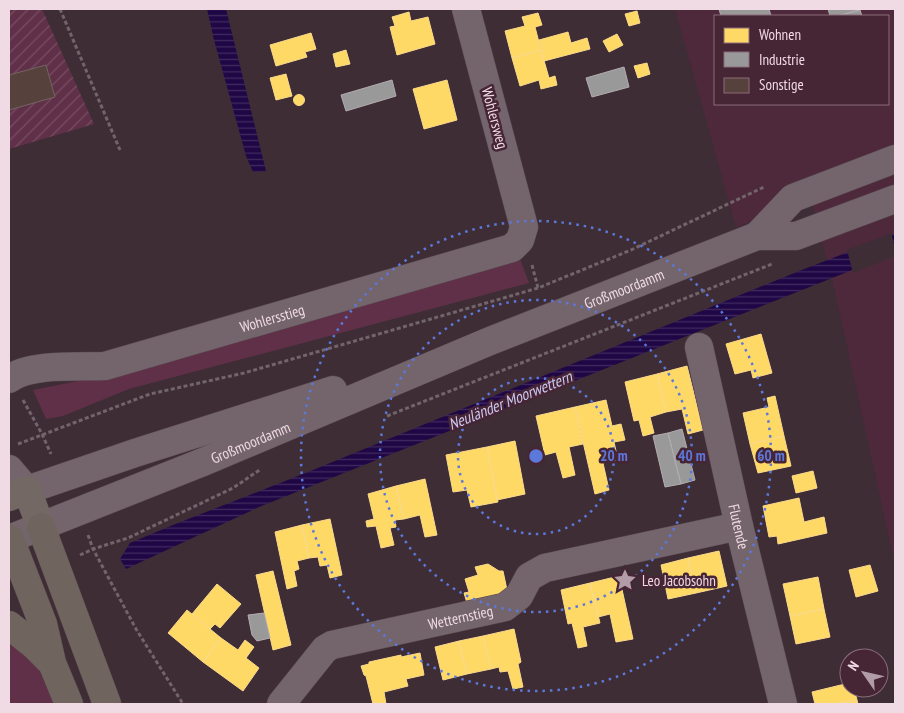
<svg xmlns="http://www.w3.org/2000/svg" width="904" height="713" viewBox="0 0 904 713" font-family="'PT Sans Narrow',sans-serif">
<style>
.built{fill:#4e293b;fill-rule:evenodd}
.grass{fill:#603048}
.garden{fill:url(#garden-furrows)}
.water{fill:url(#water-rules)}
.pier{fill:#3e2d35}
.homes{fill:#ffd966;stroke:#fad98c}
.industry{fill:#999;stroke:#b3acaf}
.building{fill:#57413c;stroke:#736464}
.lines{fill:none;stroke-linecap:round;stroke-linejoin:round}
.street-casing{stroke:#594950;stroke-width:29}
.secondary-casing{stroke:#594950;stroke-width:29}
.primary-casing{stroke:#594950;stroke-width:29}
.highway-casing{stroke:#594950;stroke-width:29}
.path{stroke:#72646b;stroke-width:3;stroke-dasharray:4 2.5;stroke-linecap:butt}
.street{stroke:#74656c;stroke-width:28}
.secondary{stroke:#74656c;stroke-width:28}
.primary{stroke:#746865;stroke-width:28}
.highway{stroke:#70655e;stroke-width:28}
.ring{fill:none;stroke:#5c78db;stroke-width:2.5;stroke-dasharray:2.5 5}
.labels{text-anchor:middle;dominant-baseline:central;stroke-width:5;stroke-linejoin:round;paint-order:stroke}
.street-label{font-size:15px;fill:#f0dae3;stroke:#462535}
.poi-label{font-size:15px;fill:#f0dae3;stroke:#462535;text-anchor:start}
.water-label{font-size:16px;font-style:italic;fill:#cbc7f0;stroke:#462535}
.centre{fill:#5c78db;stroke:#462535;stroke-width:2.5}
.ring-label{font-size:15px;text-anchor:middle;font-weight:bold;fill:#5c78db;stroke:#462535;stroke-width:5;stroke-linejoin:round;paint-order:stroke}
</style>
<defs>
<pattern id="garden-furrows" width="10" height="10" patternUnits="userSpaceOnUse" patternTransform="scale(1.25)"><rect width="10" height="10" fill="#603048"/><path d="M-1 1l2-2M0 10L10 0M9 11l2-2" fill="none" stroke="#774d62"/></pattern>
<pattern id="water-rules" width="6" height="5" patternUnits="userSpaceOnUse" patternTransform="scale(1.25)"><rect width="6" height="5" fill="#1f0745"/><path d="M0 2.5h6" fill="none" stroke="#402b60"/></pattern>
</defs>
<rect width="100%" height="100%" fill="#3e2d35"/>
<path class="built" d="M675 9H895V566L835 291 811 199 736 227ZM715 16H888V104H715Z"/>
<path class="grass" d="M520 259 529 283 129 389 63 416 46 419 33 390 93 378Z
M9 641 35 661 54 704H9Z"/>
<path class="garden" d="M9 9H42L94 124 9 149Z"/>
<path class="water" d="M207 9H226L266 171 253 172 246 156 214 40Z
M895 234V253L259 507 126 569 120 559 130 543 173 525 308 472 799 271Z"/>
<path class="pier" d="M891 233 895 248V256L853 273 847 250Z"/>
<path class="homes" d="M637 11 640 23 629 26 625 14Z
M409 12 411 21 428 17 435 44 397 55 390 27 395 26 392 17Z
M538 13 542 25 535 27 541 50 512 58 505 31 525 26 522 17Z
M568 32 571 43 587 38 590 49 544 61 539 40Z
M311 33 316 49 305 52 307 57 276 66 270 45Z
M617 34 623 45 609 52 603 41Z
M346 50 350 64 336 67 333 54Z
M541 50 549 78 555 76 557 85 541 89 539 80 520 86 512 58Z
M647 63 650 74 638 78 634 66Z
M286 74 292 96 276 100 270 78Z
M447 80 457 120 424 129 413 89Z
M293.5 100a5.5 5.5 0 1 1 11 0a5.5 5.5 0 1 1-11 0Z
M761 334 772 373 753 378 751 370 735 374 726 344Z
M687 366 703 430 688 434 682 409 666 412 657 374Z
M657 374 666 412 650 417 654 433 643 436 639 420 634 421 625 382Z
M775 396 784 436 750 444 743 413 769 407 767 398Z
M606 400 612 426 621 424 625 440 614 442 618 460 603 463 609 490 595 494 575 407Z
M575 407 583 444 569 447 575 475 563 478 556 452 545 455 536 416Z
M784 436 791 466 758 473 750 444Z
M515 441 525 494 497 500 487 447Z
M487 447 498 502 471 507 467 490 453 492 446 455Z
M813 471 817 488 796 493 792 476Z
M425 479 437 535 425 537 420 515 404 519 396 486Z
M396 486 404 519 395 520 396 527 390 528 394 545 381 548 376 526 367 527 366 521 374 519 368 494Z
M799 498 804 522 824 517 827 533 778 544 777 536 769 537 763 506Z
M330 519 342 575 330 578 327 565 320 566 318 557 309 558 302 525Z
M302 525 309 558 297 561 299 569 294 571 297 586 287 589 275 532Z
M719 551 727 586 696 593 688 558Z
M688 558 696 593 668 599 661 565Z
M488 564 499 571H503L507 590 502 599 467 603 464 593 469 592 465 579 478 575 475 567Z
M870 565 878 591 856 597 849 570Z
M273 571 291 645 273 650 256 575Z
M619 576 633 639 616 642 610 614 598 617 590 583Z
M818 577 824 609 790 616 783 584Z
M590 583 600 623 583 627 587 646 578 648 572 623 568 624 561 590Z
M217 584 241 604 220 628 215 624 210 629 192 614Z
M824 609 830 637 796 644 790 616Z
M187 610 221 638 203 662 168 633Z
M514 629 521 662 518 664 523 687 513 689 508 671 500 672 499 667 491 669 483 636Z
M483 636 491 669 467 674 459 641Z
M221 638 238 650 245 640 254 647 246 658 259 668 243 691 203 662Z
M459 641 467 674 443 680 435 647Z
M420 653 424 675 406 679 408 686 384 692 386 704H373L366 676 364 675 361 666 369 664V662L401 655V657Z
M849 683V688H854L857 700 836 704H815L812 692Z
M857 700 858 704H836Z"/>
<path class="industry" d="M719 9H769L771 16H721Z
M828 9H859L860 10 837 16H830Z
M860 10 862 16H837Z
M624 67 629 87 592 97 586 78Z
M392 80 396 96 346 111 341 95Z
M682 429 695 480 681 484 668 433Z
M668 433 681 484 665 487 653 436Z
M264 613 270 638 257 641 252 635 248 615Z"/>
<path class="building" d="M46 65 55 97 9 110V75Z"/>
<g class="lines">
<defs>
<g id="street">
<path id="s1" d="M699 347 739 526 783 704"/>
<path id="s2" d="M9 379C30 363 78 367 105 366L512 248 520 240 524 227 466 9"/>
<path d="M9 469 27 490"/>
<path id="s3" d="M281 704 325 649 332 645 505 607 519 596 529 577 545 568 739 526"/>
</g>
<g id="secondary">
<path d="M757 236 793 198 895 159"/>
<path d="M27 490 135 453 333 390"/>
<path id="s4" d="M9 539 203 462 490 341 757 236H796L895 199"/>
</g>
<path id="primary" d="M9 497 27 490 41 527"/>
<path id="highway" d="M41 527 107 704
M10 539 43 624 52 663 69 704
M9 625 35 646 52 663"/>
</defs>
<use href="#street" class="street-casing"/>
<use href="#secondary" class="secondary-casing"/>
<use href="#primary" class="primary-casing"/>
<use href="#highway" class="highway-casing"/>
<path class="path" d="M60 9 120 150
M532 265 538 288
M23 400 42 434 51 454
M387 416 772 264
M18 444 150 394 244 373 538 288 631 250 764 187
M88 535 93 549 136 629 183 704
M80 555 93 549 128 538 233 488 261 469"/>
<use href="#street" class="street"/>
<use href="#secondary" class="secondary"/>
<use href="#primary" class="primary"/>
<use href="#highway" class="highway"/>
</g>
<g class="ring">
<circle cx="536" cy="456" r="78"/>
<circle cx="536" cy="456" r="156"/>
<circle cx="536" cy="456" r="235"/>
</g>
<defs>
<symbol id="sight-bare" viewBox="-9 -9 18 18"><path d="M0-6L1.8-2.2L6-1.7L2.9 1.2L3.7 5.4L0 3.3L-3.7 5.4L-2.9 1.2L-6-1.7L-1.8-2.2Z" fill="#b29da6" stroke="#462535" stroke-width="2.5" paint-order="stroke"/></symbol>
</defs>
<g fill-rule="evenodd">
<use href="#sight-bare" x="609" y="564" width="32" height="32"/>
</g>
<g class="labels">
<g class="street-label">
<text transform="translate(495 118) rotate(75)">Wohlersweg</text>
<text stroke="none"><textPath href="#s4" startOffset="664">Großmoordamm</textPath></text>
<text stroke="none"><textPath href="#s2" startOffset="272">Wohlersstieg</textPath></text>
<text stroke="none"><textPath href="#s4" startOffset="260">Großmoordamm</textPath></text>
<text stroke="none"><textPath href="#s1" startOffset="184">Flutende</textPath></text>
<text stroke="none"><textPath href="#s3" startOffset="210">Wetternstieg</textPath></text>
</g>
<g class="poi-label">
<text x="642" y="580">Leo Jacobsohn</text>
</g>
<g class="water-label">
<text transform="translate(510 400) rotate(-22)">Neuländer Moorwettern</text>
</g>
</g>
<circle cx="536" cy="456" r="8" class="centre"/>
<g class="ring-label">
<text x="614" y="461">20 m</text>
<text x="692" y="461">40 m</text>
<text x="771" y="461">60 m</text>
</g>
<rect width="904" height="713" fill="none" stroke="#f0dae3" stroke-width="20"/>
<rect x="714" y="15" width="175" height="90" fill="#462535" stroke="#8a6d7b"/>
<rect x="724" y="28" width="25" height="15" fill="#ffd966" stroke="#8a6d7b"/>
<text x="759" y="40" font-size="15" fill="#f0dae3">Wohnen</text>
<rect x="724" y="52" width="25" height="15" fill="#999999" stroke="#8a6d7b"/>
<text x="759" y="65" font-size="15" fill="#f0dae3">Industrie</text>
<rect x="724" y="78" width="25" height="15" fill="#57413c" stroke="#8a6d7b"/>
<text x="759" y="90" font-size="15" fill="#f0dae3">Sonstige</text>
<g transform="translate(864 673) rotate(304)"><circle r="24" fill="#462535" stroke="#8a6d7b"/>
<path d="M0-4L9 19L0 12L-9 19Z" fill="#b29da6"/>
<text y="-8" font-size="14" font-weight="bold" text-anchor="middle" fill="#f0dae3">N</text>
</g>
</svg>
